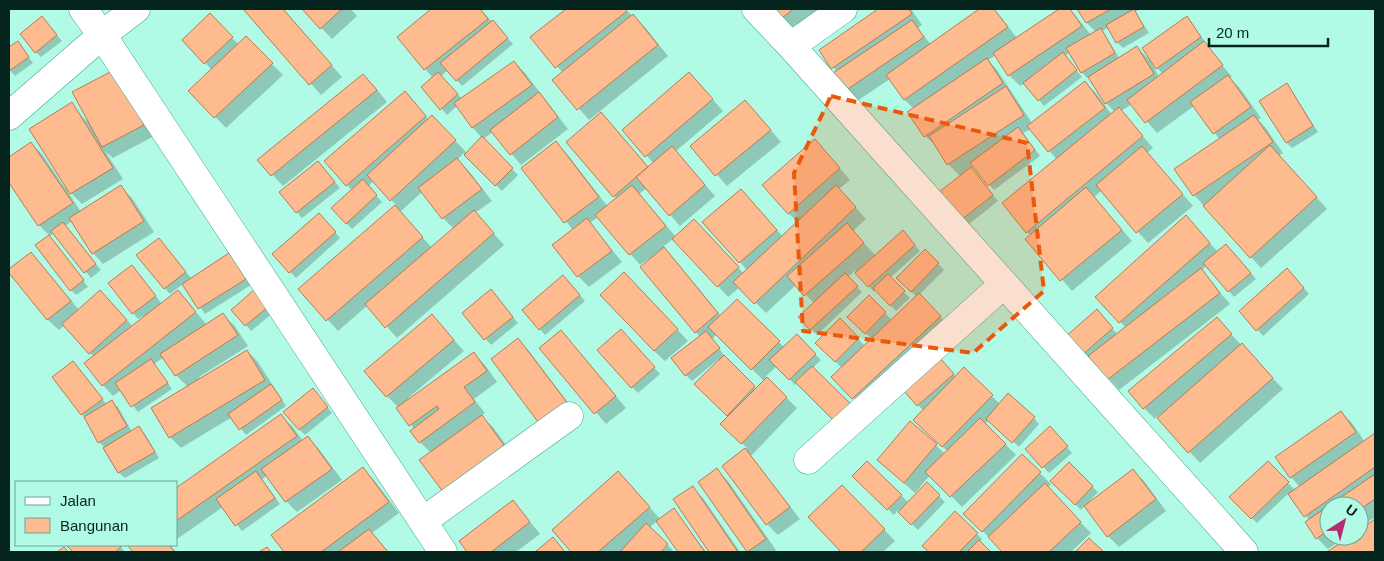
<svg xmlns="http://www.w3.org/2000/svg" width="1384" height="561" viewBox="0 0 1384 561" font-family="Helvetica,sans-serif">
<style>
.shadow{fill:#0003;fill-rule:evenodd}
.building{fill:#fdbb8f;stroke:#ba7b4f}
.lines{fill:none;stroke-linecap:round;stroke-linejoin:round}
.minor-casing{stroke:#44a68f;stroke-width:29}
.minor{stroke:#fff;stroke-width:28}
.marked{fill:#e8590c;fill-opacity:0.2;stroke:#e8590c;stroke-width:4;stroke-dasharray:10 6;stroke-linejoin:round}
</style>
<rect width="100%" height="100%" fill="#b1fbe6"/>
<path class="shadow" d="M245 9H283L342 77 321 95Z
M303 9H351L357 16 332 39Z
M433 9H480L513 44 462 86 448 70 441 76 462 99 514 62 525 73 568 129 521 165 493 132 483 139 518 175 502 191 464 153 457 160 468 170 492 201 475 213 504 245 397 338 368 305 338 331 300 289 396 205 374 181 368 186 382 202 352 229 332 208 352 190 347 185 415 104 429 120 443 128 467 153 482 138 473 128 458 105 447 115 423 87 433 78 398 37ZM423 191 443 218 454 229 432 248 400 212Z
M568 9H625L644 26 668 56 589 120 554 80 563 73 532 38Z
M772 9H819L791 30Z
M881 9H911L922 25 918 28 931 45 982 9H994L1017 38 1061 9H1070L1091 35 1096 32 1087 23 1079 9H1140L1135 12 1149 33 1123 48 1117 42 1109 27 1102 31 1120 59 1137 48 1150 60 1159 77 1163 74 1157 68 1187 18 1206 43 1205 44 1232 77 1230 78 1239 87 1261 118 1258 120 1265 127 1283 153 1279 156 1327 209 1261 268 1194 195 1220 140 1194 106 1157 133 1132 104 1121 111 1153 148 1147 153 1193 206 1148 243 1101 191 1094 197 1132 241 1072 291 1027 239 1031 236 1027 232 1057 160 1031 129 1023 133 1040 156 994 190 974 166 970 168 998 201 968 225 962 219 961 177 948 164 937 146 925 136 914 109 905 100 890 79 857 101 846 90 837 72 820 50ZM1070 52 1082 72 1087 78 1089 77 1106 103 1115 112 1112 115 1096 93 1085 83 1032 123 997 70 988 60 996 55 1009 75 1020 86 1025 83 1044 106 1082 77 1065 56Z
M210 15 239 45 246 38 283 75 226 128 190 91 212 70 184 40Z
M42 18 62 41 41 57 36 52Z
M18 43 33 63 15 76 9 69V49Z
M113 71 154 136 113 158 105 151 123 179 82 204 69 191 68 192 81 212 121 187 132 198 154 232 103 264 93 253 72 221 65 226 101 270 91 278 54 233 50 236 39 225 9 181V158L31 143 42 154 65 188 67 187 72 104 86 121 88 120Z
M689 73 723 111 676 151 715 196 680 226 647 188 639 194 676 237 705 231 744 274 747 270 740 262 752 201 783 237 798 222 788 213 826 152 850 180 839 189 866 219 853 231 876 256 909 238 920 251 890 278 910 298 896 311 876 290 874 292 855 271 848 277 862 292 817 335 799 317 814 303 796 285 766 313 740 287 728 297 674 238 663 247 675 260 721 316 737 301 784 347 797 336 821 360 795 385 777 366 765 377 797 408 751 456 800 519 778 535 767 524 723 466 747 448 722 424 729 417 696 384 721 360 719 359 692 381 686 375 700 337 642 267 650 261 648 259 640 265 598 217 590 223 622 262 589 287 578 276 573 230 523 168 556 143 567 154 608 207 617 199 614 196 612 125 649 168 654 164 624 130ZM717 334 764 381 756 389 723 356 724 355 712 339Z
M1287 85 1292 91 1318 132 1292 148 1286 142Z
M374 86 387 102 283 186 259 160Z
M756 113 781 142 727 186 692 146Z
M324 169 340 188 302 218 297 212Z
M324 220 340 238 296 278 274 255Z
M1196 228 1218 252 1232 251 1256 279 1234 297 1207 265 1201 271 1230 304 1119 390 1091 358 1087 361 1081 356 1102 317 1118 335 1126 328 1097 297Z
M55 242 88 287 76 295 71 290Z
M164 246 192 279 229 255 235 261 251 285 205 314 183 284 170 294 165 288Z
M925 250 944 270 919 295 951 328 864 409 833 377 842 368 817 343 840 320 865 346 872 339 849 317 869 297 892 320 917 297 898 278Z
M31 253 41 264 79 310 111 302 133 327 144 318 143 316 138 319 110 283 132 266 162 304 178 291 207 325 223 315 234 325 248 346 199 377 201 379 247 351 258 362 286 406 246 435 232 417 181 448 170 437 188 387 176 375 164 357 154 364 172 389 138 412 121 390 113 396 103 385 94 357 65 325 59 330 48 320 9 271Z
M1293 275 1309 294 1263 336 1241 311Z
M568 282 585 301 545 335 540 329Z
M635 284 688 341 665 361 654 351Z
M254 292 273 313 251 331 246 325Z
M496 296 518 323 491 345 464 313Z
M432 316 464 351 408 398 410 399 474 354 485 365 497 382 474 399 485 413 481 416 493 427 519 463 431 453 420 442 414 429 398 407 387 396Z
M1227 330 1283 389 1200 463 1157 416 1155 419 1144 408Z
M561 331 626 408 606 424 541 348Z
M626 337 660 374 638 393 632 387Z
M518 340 529 351 578 416 493 359Z
M940 358 956 377 964 369 1000 404 1034 418 1039 424 1019 447 989 420 985 424 1016 455 962 507 930 475 915 493 878 460 936 445 945 454 947 451 915 420 924 411 918 405Z
M78 368 107 405 112 402 118 407 132 432 139 428 145 434 159 458 125 478 119 473 105 448 99 442 82 414Z
M318 396 332 413 305 435 299 429Z
M1341 412 1352 423 1365 442 1375 435V517L1359 528V506H1329V536H1347L1328 549 1317 538 1309 520 1289 493 1257 523 1231 497 1268 463 1295 490 1300 487 1291 477Z
M281 415 292 426 303 441 308 438 319 449 342 480 297 512 286 501 268 475 262 479 280 504 242 531 223 507 177 539 176 489Z
M1056 434 1072 453 1049 473 1027 449Z
M1022 456 1051 484 1047 488 1091 533 1071 552H1004L965 514Z
M867 463 909 503 927 484 945 502 918 530 898 510 894 515 854 476Z
M1069 464 1098 492 1087 504 1088 505 1133 470 1144 481 1166 511 1119 547 1108 536 1085 505 1081 510 1052 481Z
M363 469 374 480 399 513 372 533 389 552H286L273 536Z
M717 470 728 481 776 550 773 552 748 551Z
M629 484 660 519 674 510 706 552H680L657 521 649 528 673 550 671 552H573L553 530Z
M692 488 703 498 740 552H711L675 500Z
M853 497 895 541 883 552H843L810 517Z
M513 501 540 534 516 552H469L460 541Z
M955 513 982 539 979 542 989 552H930L924 546Z
M1375 520V552H1329L1353 536H1359V532Z
M68 545H119L125 552H74Z
M129 545H170L176 552H135Z"/>
<path class="building" d="M243 9H283L332 65 309 85Z
M302 9H342L320 29Z
M431 9H480L488 19 424 70 397 37Z
M566 9H625L627 11 555 68 530 37Z
M770 9H794L779 20Z
M878 9H909L912 14 831 69 819 50Z
M979 9H994L1008 27 904 100 886 75Z
M1059 9H1070L1082 26 1008 76 993 53Z
M1077 9H1111L1086 23Z
M1134 9 1144 27 1116 43 1106 25Z
M210 13 233 37 204 64 182 40Z
M633 14 658 45 577 110 552 80Z
M42 16 57 35 35 53 20 34Z
M1187 16 1201 37 1156 69 1142 48Z
M493 20 508 38 456 81 440 63Z
M912 20 924 37 845 91 833 73Z
M1101 28 1115 53 1081 73 1066 48Z
M246 36 273 63 214 118 188 91Z
M18 41 29 57 9 71V47Z
M1204 41 1223 65 1145 123 1127 100Z
M1137 46 1154 74 1105 104 1088 77Z
M1063 52 1077 70 1038 101 1023 83Z
M987 58 1003 83 924 137 907 112Z
M514 61 532 85 472 128 454 103Z
M114 70 144 125 102 147 72 92Z
M438 72 458 94 440 110 421 87Z
M689 72 713 99 645 157 622 130Z
M363 74 377 90 271 176 257 160Z
M1228 75 1251 107 1213 134 1190 102Z
M1085 81 1105 108 1048 152 1027 126Z
M1287 83 1313 126 1286 143 1259 101Z
M1006 86 1024 115 947 165 929 136Z
M405 91 426 116 346 186 324 161Z
M539 92 558 117 510 155 490 130Z
M745 100 771 130 715 176 690 146Z
M72 102 113 168 70 194 29 129Z
M1119 107 1143 136 1026 233 1002 203Z
M601 112 648 167 613 197 566 142Z
M432 115 456 140 390 201 367 175Z
M1254 115 1273 142 1193 196 1174 169Z
M1018 127 1035 150 988 186 970 163Z
M482 136 513 168 495 186 464 155Z
M815 139 840 168 788 214 762 185Z
M556 141 599 197 564 223 521 168Z
M31 142 73 203 38 226 9 183V157Z
M1270 145 1317 197 1250 258 1203 206Z
M672 146 705 185 669 216 636 177Z
M1142 146 1183 194 1136 233 1096 185Z
M457 158 482 189 442 219 418 188Z
M318 161 335 182 296 213 279 192Z
M971 167 993 195 961 220 939 192Z
M363 179 377 195 346 224 331 208Z
M121 185 144 221 92 254 69 218Z
M632 185 666 226 629 255 595 215Z
M836 185 856 207 754 304 733 282Z
M1086 187 1122 230 1060 281 1025 239Z
M741 189 777 230 739 263 702 222Z
M395 205 423 237 326 321 298 289Z
M474 210 494 233 385 328 365 304Z
M319 213 336 232 289 273 272 254Z
M1186 215 1210 243 1119 323 1095 297Z
M587 218 612 251 577 277 552 245Z
M694 219 739 267 717 287 672 239Z
M63 222 96 264 84 273 51 231Z
M847 223 864 243 804 296 787 276Z
M903 230 915 245 868 287 855 273Z
M49 235 84 280 70 291 35 245Z
M159 238 186 272 164 289 136 255Z
M1226 244 1251 273 1228 292 1203 263Z
M664 247 718 313 695 333 640 267Z
M925 249 939 263 911 292 896 278Z
M31 252 71 301 47 320 9 273V269Z
M229 253 246 279 198 309 182 284Z
M132 265 156 296 132 314 108 283Z
M1201 268 1220 293 1107 380 1088 356Z
M1287 268 1304 288 1256 331 1239 311Z
M624 272 678 329 654 351 600 295Z
M845 273 858 286 810 330 798 317Z
M888 274 905 291 890 306 873 288Z
M563 275 580 295 539 330 522 310Z
M491 289 513 317 484 340 462 313Z
M100 290 127 320 89 354 62 324Z
M178 290 196 312 102 386 84 363Z
M254 290 268 307 245 326 231 310Z
M919 293 941 316 852 399 831 377Z
M869 295 886 312 865 334 847 317Z
M737 299 780 341 751 370 708 327Z
M1097 309 1113 328 1080 357 1064 338Z
M223 313 238 335 175 376 160 354Z
M432 314 454 340 386 397 364 371Z
M1217 317 1232 334 1143 409 1128 391Z
M840 318 859 338 835 362 815 343Z
M621 329 655 367 631 388 597 350Z
M561 330 616 396 594 414 539 348Z
M706 331 720 348 685 376 671 358Z
M797 334 816 354 789 380 769 360Z
M518 338 569 405 541 426 491 359Z
M1242 343 1273 378 1188 453 1157 418Z
M247 350 265 380 169 438 151 408Z
M934 351 954 374 917 406 897 383Z
M474 352 487 371 464 387 475 402 419 443 410 431 439 409 437 406 409 426 396 408Z
M724 355 755 386 727 416 694 384Z
M151 359 168 383 131 407 115 383Z
M73 361 103 399 81 415 52 377Z
M812 366 858 411 841 428 795 382Z
M964 367 993 395 942 447 913 420Z
M767 377 787 397 741 444 720 424Z
M271 384 282 400 239 430 228 414Z
M313 388 328 407 299 430 283 412Z
M1008 393 1035 417 1012 443 986 419Z
M112 400 127 426 98 443 84 417Z
M1341 411 1356 432 1290 478 1275 457Z
M281 414 297 436 176 521V488Z
M482 415 509 452 447 497 419 460Z
M980 418 1006 444 950 497 925 472Z
M910 421 937 444 904 483 877 460Z
M139 426 155 452 118 473 103 448Z
M1050 426 1068 446 1042 468 1025 449Z
M1375 433V467L1304 517 1288 494Z
M308 436 332 469 285 502 261 469Z
M745 448 790 507 766 525 722 466Z
M1022 454 1041 472 982 532 963 514Z
M867 461 902 495 887 510 852 476Z
M1268 461 1289 482 1251 519 1229 497Z
M1069 462 1093 486 1075 505 1050 481Z
M363 467 389 502 321 552H284L271 535Z
M717 468 766 539 747 552 698 482Z
M1133 469 1156 499 1107 537 1084 506Z
M256 471 275 498 235 526 216 499Z
M618 471 650 507 598 552H571L552 530Z
M1375 474V499L1359 510V506H1329V530L1316 539 1305 522Z
M927 482 940 495 911 525 898 512Z
M1045 483 1081 522 1049 552H1002L988 537Z
M842 485 885 529 861 552H841L808 517Z
M693 486 738 552H709L673 499Z
M513 500 530 522 491 552H467L459 541Z
M674 508 705 552H678L656 521Z
M955 511 978 533 959 552H929L922 546Z
M1375 519V552H1327L1350 536H1359V530Z
M646 523 668 544 661 552H620Z
M369 529 388 552H338Z
M553 537 565 552H535Z
M1089 538 1104 552H1075Z
M979 540 991 552H967Z
M66 545H119L121 547 115 552H73Z
M127 545H169L175 552H133Z
M64 547 68 552H57Z
M267 547 271 552H259Z"/>
<g class="lines">
<defs>
<path id="minor" d="M83 9 102 35 443 552
M756 9 791 46 1244 552
M791 46 843 9
M9 116 102 35 136 9
M808 460 1004 284
M423 521 569 416"/>
</defs>
<use href="#minor" class="minor-casing"/>
<use href="#minor" class="minor"/>
</g>
<path class="marked" d="M831 96 1027 143 1044 291 973 353 803 331 794 173Z"/>
<rect width="1384" height="561" fill="none" stroke="#04241d" stroke-width="20"/>
<rect x="15" y="481" width="162" height="65" fill="#b1fbe6" stroke="#6ca596"/>
<rect x="25" y="497" width="25" height="8" fill="#ffffff" stroke="#6ca596"/>
<text x="60" y="506" font-size="15" fill="#04241d">Jalan</text>
<rect x="25" y="518" width="25" height="15" fill="#fdbb8f" stroke="#6ca596"/>
<text x="60" y="531" font-size="15" fill="#04241d">Bangunan</text>
<g transform="translate(1344 521) rotate(36)"><circle r="24" fill="#b1fbe6" stroke="#6ca596"/>
<path d="M0-4L9 19L0 12L-9 19Z" fill="#b32c6f"/>
<text y="-8" font-size="14" font-weight="bold" text-anchor="middle" fill="#04241d">U</text>
</g>
<path d="M1209 38v8h119v-8" fill="none" stroke="#04241d" stroke-width="2.5"/>
<text x="1216" y="38" font-size="15" fill="#04241d" stroke="#b1fbe6" stroke-width="4" paint-order="stroke">20 m</text>
</svg>
